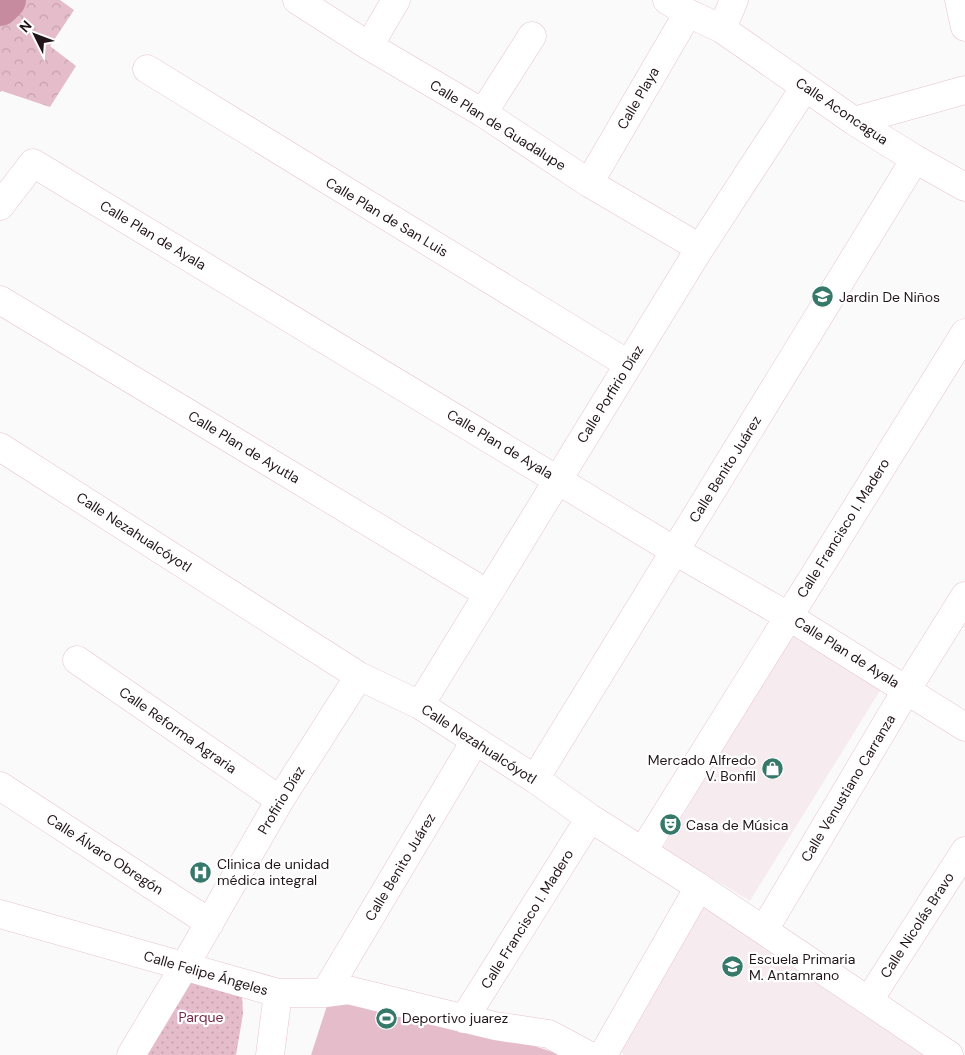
<svg xmlns="http://www.w3.org/2000/svg" width="965" height="1055" viewBox="0 0 965 1055" font-family="'DM Sans',sans-serif">
<style>
.built{fill:#f6ecef}
.forest{fill:url(#forest-crowns)}
.park{fill:url(#park-dots)}
.pitch{fill:#e5bdca}
.lines{fill:none;stroke-linecap:round;stroke-linejoin:round}
.river{stroke:#c78ba0;stroke-width:38}
.minor-casing{stroke:#e8c2ce;stroke-width:29}
.minor{stroke:#fff;stroke-width:28}
.labels{text-anchor:middle;dominant-baseline:central;stroke-width:4.5;stroke-linejoin:round;paint-order:stroke}
.street-label{font-size:14px;fill:#221519;stroke:#fff}
.poi-label{font-size:14px;fill:#221519;stroke:#fff;text-anchor:start}
.park-label{font-size:14px;fill:#732a49;stroke:#fff}
</style>
<defs>
<pattern id="forest-crowns" width="20" height="18" patternUnits="userSpaceOnUse" patternTransform="scale(1.25)"><rect width="20" height="18" fill="#e5bdca"/><path d="M2 6a3 3 0 1 1 6 0M12 15a3 3 0 1 1 6 0" fill="none" stroke="#c4a2ad"/></pattern>
<pattern id="park-dots" width="8" height="8" patternUnits="userSpaceOnUse" patternTransform="scale(1.25)"><rect width="8" height="8" fill="#e5bdca"/><path d="M2 2h.1M6 6h.1" fill="none" stroke="#c4a2ad" stroke-width="1.8" stroke-linecap="round"/></pattern>
</defs>
<rect width="100%" height="100%" fill="#fafafa"/>
<path class="built" d="M791 635 881 689 750 901 663 848Z
M699 887 928 1055H625L613 1048Z"/>
<path class="forest" d="M0 0H60L74 10 50 46 76 66 50 107 2 91 0 92Z"/>
<path class="park" d="M182 974 242 995 243 1014 236 1055H134Z"/>
<path class="pitch" d="M335 981 562 1055H311Z"/>
<g class="lines">
<path class="river" d="M0 7 7 0"/>
<defs>
<path id="minor" d="M297 0 369 46 483 113 589 183 700 248
M667 0 688 13 722 29 854 121 915 159 965 187
M959 0 965 27
M722 29 734 0
M369 46 396 0
M147 69 628 364
M483 113 532 36
M854 121 965 90
M589 183 688 13
M0 206 33 163 675 551 788 616 965 727
M0 300 488 594
M0 447 359 676 420 705 535 779 590 818 699 887 949 1055
M77 660 280 800
M420 705 700 248 805 87
M535 779 915 159
M0 786 210 923
M643 851 965 333
M0 914 278 993H325L348 990 495 1026 549 1034 588 1055
M764 930 907 689 965 596
M325 993 475 741
M869 1000 965 851
M464 1019 590 818
M131 1055 184 967 280 800 359 676
M270 1055 278 993
M603 1055 699 887"/>
</defs>
<use href="#minor" class="minor-casing"/>
<use href="#minor" class="minor"/>
</g>
<defs>
<symbol id="school-disc" viewBox="-11 -11 22 22"><circle r="9.5" fill="#36796a" stroke="#fff"/><path d="M0-5L7-2L0 1L-7-2ZM-4 1L0 2.5L4 1V4Q0 6-4 4Z" fill="#fff"/></symbol>
<symbol id="shop-disc" viewBox="-11 -11 22 22"><circle r="9.5" fill="#36796a" stroke="#fff"/><path d="M-5-2.5h2.3a2.7 3.5 0 0 1 5.4 0H5L5.5 6h-11ZM-1.5-2.5h3a1.5 2.3 0 0 0-3 0Z" fill="#fff"/></symbol>
<symbol id="theatre-disc" viewBox="-11 -11 22 22"><circle r="9.5" fill="#36796a" stroke="#fff"/><path d="M-5-5.5Q0-4 5-5.5V0Q5 5 0 6Q-5 5-5 0ZM-3.3-2.5H-1v1.5H-3.3ZM1-2.5H3.3v1.5H1ZM-2.8 1Q0 5.5 2.8 1Z" fill="#fff"/></symbol>
<symbol id="hospital-disc" viewBox="-11 -11 22 22"><circle r="9.5" fill="#36796a" stroke="#fff"/><path d="M-5-5h3v3.5h4V-5h3V5h-3V1.5h-4V5h-3Z" fill="#fff"/></symbol>
<symbol id="stadium-disc" viewBox="-11 -11 22 22"><circle r="9.5" fill="#36796a" stroke="#fff"/><path d="M0-5a6.5 5 0 1 0 0 10a6.5 5 0 1 0 0-10ZM-3.5-1.8h7v3.6h-7Z" fill="#fff"/></symbol>
</defs>
<g fill-rule="evenodd">
<use href="#school-disc" x="810" y="284" width="25" height="25"/>
<use href="#shop-disc" x="760" y="756" width="25" height="25"/>
<use href="#theatre-disc" x="658" y="812" width="25" height="25"/>
<use href="#hospital-disc" x="188" y="860" width="25" height="25"/>
<use href="#school-disc" x="720" y="954" width="25" height="25"/>
<use href="#stadium-disc" x="374" y="1006" width="25" height="25"/>
</g>
<g class="labels">
<g class="street-label">
<text transform="translate(638 98) rotate(-60)">Calle Playa</text>
<text transform="translate(842 111) rotate(34)">Calle Aconcagua</text>
<text transform="translate(498 125) rotate(32)">Calle Plan de Guadalupe</text>
<text transform="translate(387 217) rotate(31)">Calle Plan de San Luis</text>
<text transform="translate(153 235) rotate(31)">Calle Plan de Ayala</text>
<text transform="translate(610 394) rotate(-58)">Calle Porfirio Díaz</text>
<text transform="translate(500 444) rotate(31)">Calle Plan de Ayala</text>
<text transform="translate(244 447) rotate(31)">Calle Plan de Ayutla</text>
<text transform="translate(725 469) rotate(-58)">Calle Benito Juárez</text>
<text transform="translate(843 528) rotate(-58)">Calle Francisco I. Madero</text>
<text transform="translate(134 532) rotate(33)">Calle Nezahualcóyotl</text>
<text transform="translate(847 652) rotate(32)">Calle Plan de Ayala</text>
<text transform="translate(178 730) rotate(35)">Calle Reforma Agraria</text>
<text transform="translate(479 744) rotate(33)">Calle Nezahualcóyotl</text>
<text transform="translate(848 788) rotate(-59)">Calle Venustiano Carranza</text>
<text transform="translate(281 800) rotate(-59)">Profirio Díaz</text>
<text transform="translate(105 854) rotate(33)">Calle Álvaro Obregón</text>
<text transform="translate(400 867) rotate(-59)">Calle Benito Juárez</text>
<text transform="translate(527 919) rotate(-58)">Calle Francisco I. Madero</text>
<text transform="translate(917 925) rotate(-57)">Calle Nicolás Bravo</text>
<text transform="translate(206 973) rotate(16)">Calle Felipe Ángeles</text>
</g>
<g class="poi-label">
<text x="839" y="297">Jardin De Niños</text>
<text x="756" y="760" text-anchor="end">Mercado Alfredo<tspan x="756" dy="16">V. Bonfil</tspan></text>
<text x="686" y="825">Casa de Música</text>
<text x="217" y="864">Clinica de unidad<tspan x="217" dy="16">médica integral</tspan></text>
<text x="749" y="959">Escuela Primaria<tspan x="749" dy="16">M. Antamrano</tspan></text>
<text x="402" y="1018">Deportivo juarez</text>
</g>
<g class="park-label">
<text x="201" y="1017">Parque</text>
</g>
</g>
<g transform="translate(35 35) rotate(312)" stroke="#ffffff" stroke-width="4" paint-order="stroke">
<path d="M0-4L9 19L0 12L-9 19Z" fill="#221519"/>
<text y="-8" font-size="14" font-weight="bold" text-anchor="middle" fill="#221519">N</text>
</g>
</svg>
